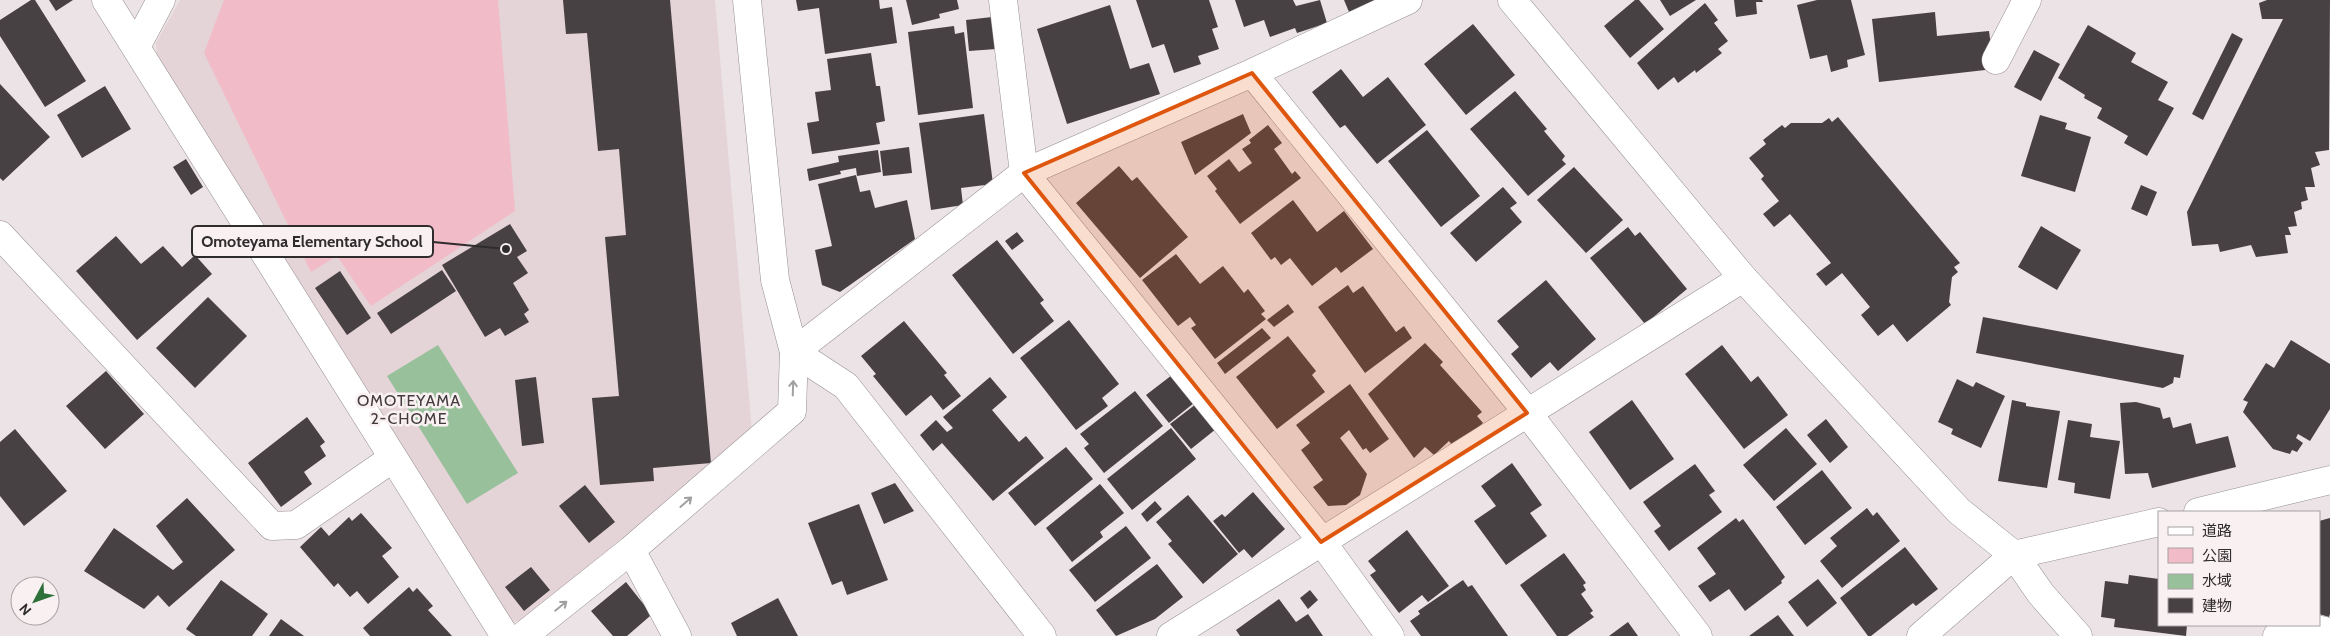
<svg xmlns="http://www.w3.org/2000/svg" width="2330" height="636" viewBox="0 0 2330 636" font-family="Cabin,'Noto Sans JP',sans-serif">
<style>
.built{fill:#e4d3d7}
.green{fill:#f2bbc8}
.water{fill:#97c09b}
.building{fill:#484143}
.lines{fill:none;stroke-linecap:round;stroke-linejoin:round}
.minor-casing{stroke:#978f90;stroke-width:29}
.tertiary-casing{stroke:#978f90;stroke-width:29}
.minor{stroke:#fff;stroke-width:28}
.tertiary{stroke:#fff;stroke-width:28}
.oneway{stroke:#a1a0a0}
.marked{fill:#df570e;fill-opacity:0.2;stroke:#df570e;stroke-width:4;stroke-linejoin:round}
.labels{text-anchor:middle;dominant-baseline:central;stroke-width:5;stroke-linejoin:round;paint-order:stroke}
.neighbourhood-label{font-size:16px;letter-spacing:1px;fill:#433c3e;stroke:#f9f0f2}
.leader{fill:none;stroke:#2f2c2d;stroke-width:2}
.callout-dot{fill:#2f2c2d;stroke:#f9f0f2;stroke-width:2}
.callout{fill:#f9f0f2;stroke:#2f2c2d;stroke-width:2}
.callout-label{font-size:16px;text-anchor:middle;font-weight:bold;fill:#2f2c2d}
</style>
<rect width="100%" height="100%" fill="#ebe3e5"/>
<path class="built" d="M180 0H715L752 432 522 620 513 622 158 66 156 43Z"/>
<path class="green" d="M224 0H498L515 211 371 306 337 256 311 272 204 53Z"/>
<path class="water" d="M438 345 518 473 467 504 387 376Z"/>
<path class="building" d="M31 0H35L86 81 45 107 0 36V20Z
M49 0H73L56 11Z
M563 0H670L711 463 653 468 654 481 600 485 592 398 619 396 605 237 626 235 619 149 598 151 587 33 566 34Z
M796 0H879L880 9 892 7 897 43 825 54 819 8 798 11Z
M906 0H957L959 9 939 14 940 18 912 25Z
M1136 0H1209L1218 27 1212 29 1219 49 1198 56 1201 64 1174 73 1164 44 1152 48Z
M1235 0H1293L1296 6 1320 0 1327 23 1297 33 1295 28 1270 37 1264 20 1244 27Z
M1344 0H1376L1349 12Z
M1635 0H1639L1664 29 1630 58 1604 26Z
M1660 0H1696L1670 16Z
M1734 0H1762L1763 2H1756L1757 14 1736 17Z
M1817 0H1851L1865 55 1847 60 1848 67 1831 72 1827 55 1810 59 1797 5Z
M2267 0H2330L2329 150 2315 152 2320 165 2311 168 2315 187H2305L2308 200 2301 202 2302 209 2294 212 2297 226 2288 227 2291 235H2285L2288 253 2256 257 2251 245 2220 252 2218 244 2192 246 2187 212 2283 19H2262L2259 3Z
M1705 3 1718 20 1714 23 1728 41 1718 49 1722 53 1696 73 1695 70 1678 83 1674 77 1658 90 1637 63Z
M1110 5 1130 69 1149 63 1160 94 1067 124 1037 29Z
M1935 12 1937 36 1989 31 1994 69 1879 82 1872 19Z
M992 17 996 49 969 51 966 20Z
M1473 24 1515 75 1466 115 1424 64Z
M2088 25 2136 53 2131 62 2168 82 2158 100 2174 108 2147 156 2124 143 2128 136 2097 118 2102 108 2084 98 2085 95 2058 78Z
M954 26 955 34 964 32 973 108 918 115 908 32Z
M2232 33 2243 39 2203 120 2192 114Z
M2034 50 2060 64 2041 101 2014 87Z
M871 53 876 86H880L885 121 876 123 880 144 812 154 807 123 819 121 815 92 831 90 827 59Z
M1341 69 1363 97 1388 77 1426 125 1377 164 1345 125 1340 128 1312 92Z
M0 84 50 137 3 181 0 178Z
M105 86 131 129 82 158 57 115Z
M1515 91 1547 129 1544 131 1565 156 1562 160 1566 164 1528 196 1470 129Z
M984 114 993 184 961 188 963 205 931 210 919 123Z
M1243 114 1251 133 1195 175 1181 142Z
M2040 115 2067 123 2065 129 2091 137 2075 192 2021 176Z
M1838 117 1960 263 1954 267 1958 272 1952 277 1949 302 1951 305 1907 342 1893 324 1878 336 1861 315 1870 307 1842 273 1826 286 1816 274 1831 263 1790 214 1774 227 1763 214 1779 201 1761 179 1764 176 1749 158 1766 144 1763 140 1782 125 1785 128 1791 123H1822L1829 118 1832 122Z
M1268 125 1282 143 1274 149 1292 174 1295 171 1301 178 1240 224 1215 191 1217 189 1207 176 1229 159 1239 172 1252 163 1242 149 1251 143 1249 140Z
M1427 130 1480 196 1441 227 1388 161Z
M909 147 912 173 883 176 880 151Z
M878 150 881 172 857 176 856 168 840 171 841 174 809 181 807 169 839 162 838 156Z
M186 159 203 187 191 195 173 167Z
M1119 166 1132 181 1137 177 1188 237 1140 278 1076 203Z
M1574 167 1623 220 1586 253 1537 200Z
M856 175 860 192 870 190 875 208 907 200 915 239 840 292 822 285 815 250 832 246 818 184Z
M2141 185 2157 192 2147 216 2131 209Z
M1503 187 1517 203 1510 208 1522 222 1476 262 1450 233Z
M1293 200 1317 232 1344 211 1373 249 1341 273 1336 267 1312 286 1290 258 1281 265 1275 257 1271 260 1251 233Z
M510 224 527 251 517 257 528 273 513 283 529 310 524 314 529 322 505 336 500 328 485 337 442 265Z
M2041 226 2081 250 2057 290 2018 267Z
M1628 227 1635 236 1640 232 1687 289 1645 324 1590 258Z
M1017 232 1024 241 1012 250 1005 241Z
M116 236 141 264 163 246 182 267 195 255 212 274 137 340 76 271Z
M997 240 1044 300 1040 303 1054 321 1013 354 952 275Z
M1176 254 1200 284 1223 266 1244 293 1248 289 1265 311 1261 314 1266 319 1215 359 1191 328 1196 325 1190 317 1178 326 1142 280Z
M442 270 456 291 391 334 377 313Z
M340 271 371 318 347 335 315 288Z
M1546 280 1596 339 1558 371 1550 362 1531 378 1511 354 1519 347 1497 321Z
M1348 285 1353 293 1363 286 1396 332 1404 326 1412 338 1365 373 1318 307Z
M208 297 247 336 195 388 156 348Z
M1288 304 1294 312 1274 327 1267 320Z
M1983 317 2184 355 2180 378 2174 377 2173 383 2163 388 1976 353Z
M1069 320 1119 384 1102 398 1108 406 1076 430 1020 358Z
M904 321 947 373 944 375 961 396 943 410 931 395 906 416 873 376 876 374 861 356Z
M1262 328 1271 338 1225 374 1217 363Z
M1288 336 1316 371 1312 375 1325 392 1277 429 1236 377Z
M2291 340 2330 364V409L2310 441 2298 434 2296 438 2303 443 2297 452 2292 450 2290 454 2273 449 2243 412 2248 402 2243 400 2266 363 2274 368Z
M1425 343 1443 362 1440 365 1482 412 1477 416 1483 423 1454 448 1449 441 1434 455 1425 447 1414 458 1368 394Z
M1722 345 1751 382 1758 376 1788 415 1744 449 1685 374Z
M106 371 144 414 105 449 66 406Z
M1172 375 1194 403 1169 423 1146 395Z
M536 377 544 443 522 446 515 380Z
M990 377 1007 397 992 410 1019 442 1026 436 1044 458 993 501 942 443 933 451 920 435 936 420 947 432 953 428 943 417Z
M1957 379 1973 387 1976 382 2005 396 1981 448 1951 434 1953 429 1938 422Z
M1350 384 1389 439 1370 453 1366 448 1363 450 1349 430 1340 438 1367 474 1360 495 1346 505 1328 506 1313 487 1323 480 1301 450 1310 443 1296 425Z
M1135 391 1163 426 1104 473 1084 448 1089 444 1080 434Z
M1632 400 1674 459 1630 490 1589 432Z
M2012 400 2026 403V406L2060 411 2047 488 1998 481Z
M2136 402 2160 408 2163 419 2170 417 2173 428 2191 423 2196 444 2228 436 2236 467 2152 488 2148 473 2125 474 2120 403Z
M1196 404 1216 429 1191 449 1170 424Z
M307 417 325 442 320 446 326 456 304 472 312 484 281 507 248 463Z
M1826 419 1848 447 1830 463 1807 435Z
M2068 420 2092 424 2090 437 2120 441 2110 499 2074 493 2075 483 2058 480Z
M1171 428 1196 459 1132 510 1107 479Z
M1786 428 1817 464 1774 501 1743 465Z
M15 429 67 491 24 526 0 496V442Z
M1066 447 1093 479 1035 526 1008 493Z
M1512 463 1542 505 1530 513 1547 536 1506 565 1474 521 1496 506 1481 486Z
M1695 464 1715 491 1709 495 1722 512 1669 551 1654 531 1661 526 1643 502Z
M1822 470 1852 508 1805 545 1776 507Z
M895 483 914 511 884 524 871 493Z
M1100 484 1124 513 1100 532 1103 537 1072 562 1046 528Z
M585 485 615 522 589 543 559 506Z
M1253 492 1285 529 1252 558 1244 549 1239 553 1213 521 1222 514 1225 517Z
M1188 495 1238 554 1203 584 1168 544 1172 541 1156 522Z
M187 498 235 550 169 607 158 595 144 609 84 571 114 528 173 570 183 562 156 526Z
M1155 501 1162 509 1147 522 1141 514Z
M859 504 888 580 847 595 842 581 832 585 808 523Z
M1867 508 1873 516 1877 512 1900 541 1842 588 1820 561 1837 546 1830 538Z
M361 513 392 548 382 556 399 577 368 604 357 591 350 597 338 583 334 587 300 547 321 527 329 536 349 517 352 521Z
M1736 518 1739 522 1743 519 1785 577 1781 581 1782 583 1745 611 1729 589 1710 602 1698 586 1716 574 1697 548Z
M2330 518V614L2329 617 2319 614V521Z
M1126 526 1151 558 1095 602 1069 570Z
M1407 530 1449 586 1428 602 1422 595 1399 613 1370 575 1376 571 1368 561Z
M1905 547 1938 589 1916 606 1913 603 1871 636H1868L1840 598Z
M1564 553 1586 583 1583 585 1586 590 1581 594 1593 611 1590 613 1594 617 1567 636H1557L1520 585Z
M1157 564 1183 597 1155 619 1116 636 1096 610Z
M531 567 550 590 524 611 505 587Z
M2129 575 2159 579V625H2187L2186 636 2114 627 2115 619 2101 617 2105 581 2128 584Z
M1818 579 1837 603 1807 627 1788 602Z
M221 580 268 614 252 636H196L186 629Z
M1463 580 1468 587 1472 585 1508 636H1421L1410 621 1420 614 1418 611Z
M626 582 645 606 650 616 627 636H613L591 611Z
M409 587 413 592 417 588 433 606 428 610 452 636H370L363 628Z
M1310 590 1318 600 1308 609 1300 598Z
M778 598 798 636H737L731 623Z
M1279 599 1296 622 1308 614 1323 636H1240L1236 630Z
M1778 615 1794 636H1749Z
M281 619 304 636H269Z
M1628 622 1638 636H1609Z"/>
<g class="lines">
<defs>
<path id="minor" d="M106 0 505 636
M1003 0 1024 173 1314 531 1390 636
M136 47 161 0
M1996 60 2027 0
M1252 73 1519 402 1698 636
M0 235 272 526 296 525 393 458
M794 352 846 386 1042 636
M631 550 677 636
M523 636 631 550 792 411 794 352 1024 173 1252 73 1408 0
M1171 636 1743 278
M1921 636 2014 555 2041 594 2078 636
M2277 636 2316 629 2330 632"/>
<path id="tertiary" d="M747 0 775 280 794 352
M1512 0 1743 278 1959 511 2014 555 2159 522
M2198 512 2330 480"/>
</defs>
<use href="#minor" class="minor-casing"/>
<use href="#tertiary" class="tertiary-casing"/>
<use href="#minor" class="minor"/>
<use href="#tertiary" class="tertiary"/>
</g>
<defs><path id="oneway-shaft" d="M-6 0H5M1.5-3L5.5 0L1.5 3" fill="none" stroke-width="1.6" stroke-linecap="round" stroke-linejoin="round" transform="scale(1.25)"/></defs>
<g class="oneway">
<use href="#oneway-shaft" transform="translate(793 388) rotate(-88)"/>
<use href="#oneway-shaft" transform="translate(686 502) rotate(-41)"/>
<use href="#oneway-shaft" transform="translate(561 606) rotate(-39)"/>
</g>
<path class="marked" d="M1252 73 1527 413 1321 542 1024 173Z"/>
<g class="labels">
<g class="neighbourhood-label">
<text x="409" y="400">OMOTEYAMA<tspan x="409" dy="18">2-CHOME</tspan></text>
</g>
</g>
<path class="leader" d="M506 249L433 242"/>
<circle class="callout-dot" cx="506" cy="249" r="5"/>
<rect class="callout" x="192" y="226" width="241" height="31" rx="5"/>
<g class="callout-label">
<text x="312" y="247">Omoteyama Elementary School</text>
</g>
<rect x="2158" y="511" width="162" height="115" fill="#f9f0f2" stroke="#a8a2a3"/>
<rect x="2168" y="527" width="25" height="8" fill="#ffffff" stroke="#a8a2a3"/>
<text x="2202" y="536" font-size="15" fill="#2f2c2d">道路</text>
<rect x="2168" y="548" width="25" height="15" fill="#f2bbc8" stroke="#a8a2a3"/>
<text x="2202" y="561" font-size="15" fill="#2f2c2d">公園</text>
<rect x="2168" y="574" width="25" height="15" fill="#97c09b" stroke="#a8a2a3"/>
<text x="2202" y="586" font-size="15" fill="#2f2c2d">水域</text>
<rect x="2168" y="598" width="25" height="15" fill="#484143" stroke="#a8a2a3"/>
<text x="2202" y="611" font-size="15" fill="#2f2c2d">建物</text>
<g transform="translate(35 601) rotate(229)"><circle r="24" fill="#f9f0f2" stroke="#a8a2a3"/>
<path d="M0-4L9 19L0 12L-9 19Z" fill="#2d703a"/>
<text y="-8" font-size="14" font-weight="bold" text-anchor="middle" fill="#2f2c2d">N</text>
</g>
</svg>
